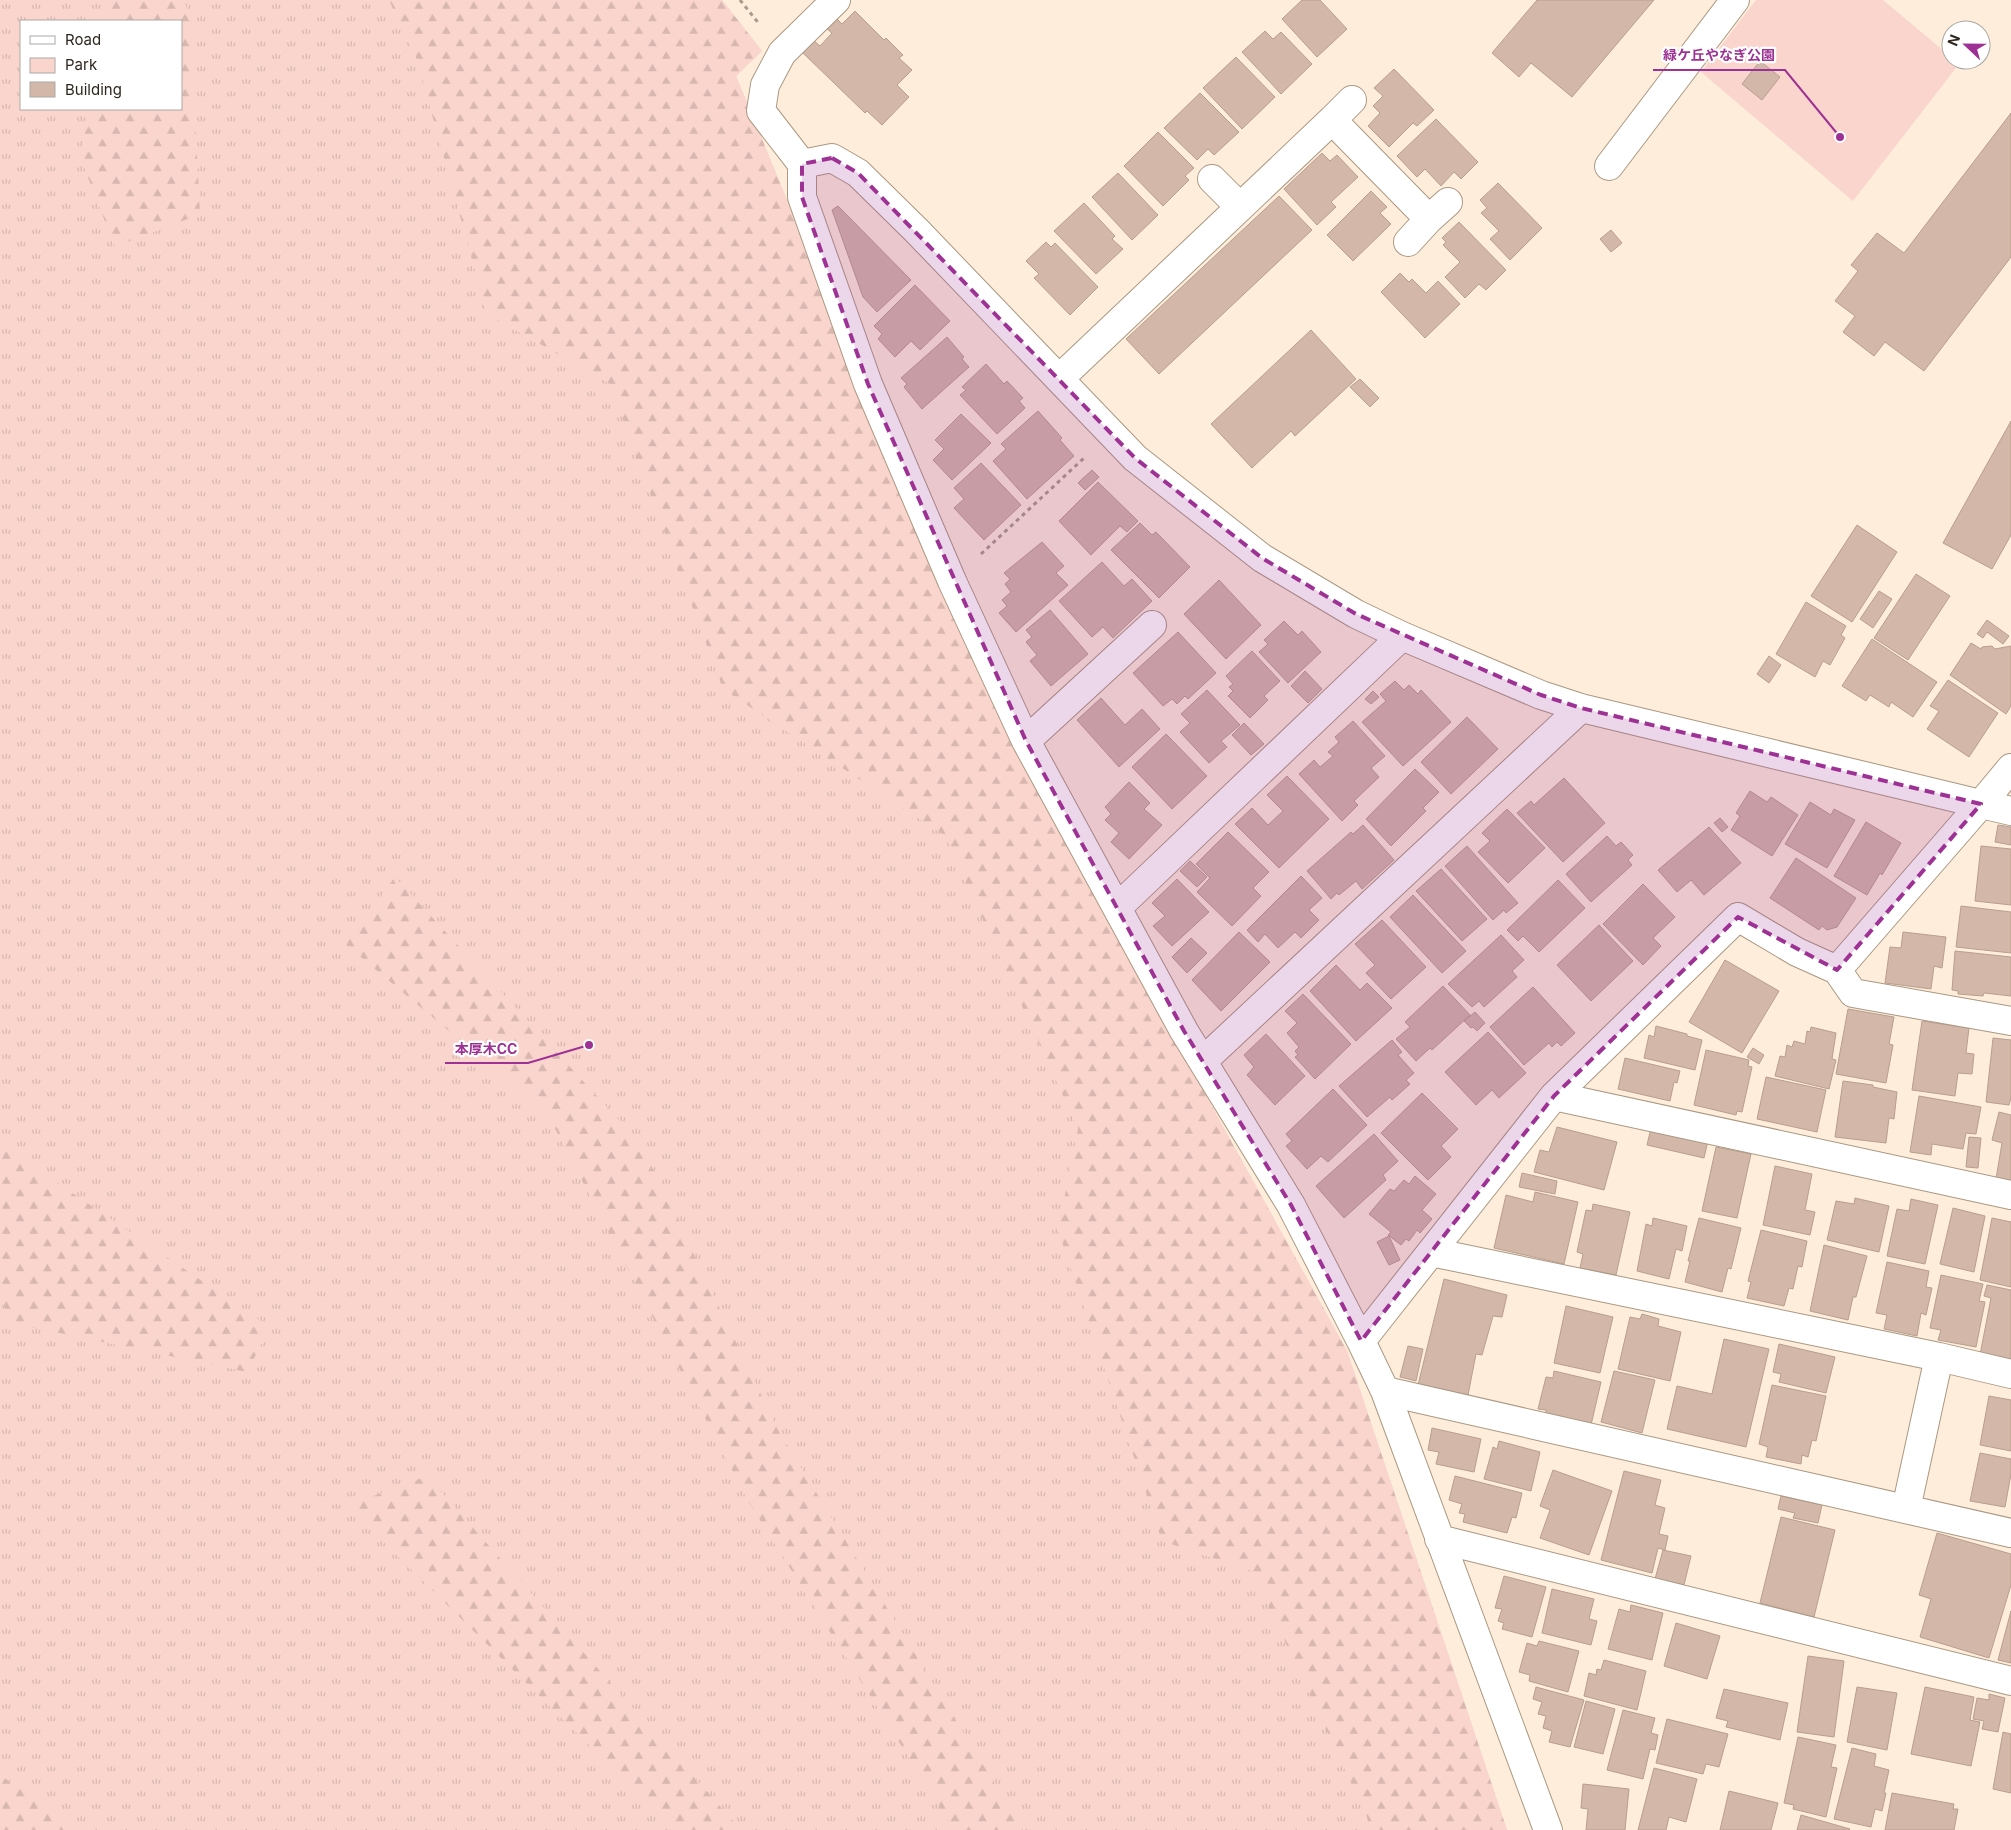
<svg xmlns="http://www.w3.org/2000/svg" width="2011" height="1830" viewBox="0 0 2011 1830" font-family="Inter,'Noto Sans JP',sans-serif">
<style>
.grass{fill:url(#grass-tufts);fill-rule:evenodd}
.forest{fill:url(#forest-firs)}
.park{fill:#fad5cd}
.building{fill:#d3b7a8;stroke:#b99e8f}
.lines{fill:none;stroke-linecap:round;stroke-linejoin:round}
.minor-casing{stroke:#aa9882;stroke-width:30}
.path{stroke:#a79b8c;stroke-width:3;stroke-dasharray:4 4;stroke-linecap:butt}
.minor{stroke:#fff;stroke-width:28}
.marked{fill:#9d3294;fill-opacity:0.2;stroke:#9d3294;stroke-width:4;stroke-dasharray:10 6;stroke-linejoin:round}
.leader{fill:none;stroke:#9d3294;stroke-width:2}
.callout-dot{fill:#9d3294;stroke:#fff;stroke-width:2}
.callout-label{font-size:14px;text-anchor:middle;font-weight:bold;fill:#9d3294;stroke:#fff;stroke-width:4.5;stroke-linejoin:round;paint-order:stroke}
</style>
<defs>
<pattern id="grass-tufts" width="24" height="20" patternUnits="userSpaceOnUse" patternTransform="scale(1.25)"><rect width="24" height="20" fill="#fad5cd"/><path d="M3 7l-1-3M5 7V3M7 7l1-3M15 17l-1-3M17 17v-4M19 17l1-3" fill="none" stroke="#d7b7b0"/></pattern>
<pattern id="forest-firs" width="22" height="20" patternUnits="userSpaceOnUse" patternTransform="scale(1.25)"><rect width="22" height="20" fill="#fad5cd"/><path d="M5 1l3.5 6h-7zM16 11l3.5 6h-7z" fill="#d7b7b0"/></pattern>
</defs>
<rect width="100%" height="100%" fill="#fdedda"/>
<path class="grass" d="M0 0H722L762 51 736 76 1009 739 1347 1351 1507 1830H0ZM21 21H181V109H21Z"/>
<path class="forest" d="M108 0H184L190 17 200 214 115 247 80 157 89 109H181V21H106L109 6Z
M389 0H722L762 51 736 76 1009 739 1347 1351 1507 1830H1373L1252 1571 1162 1541 1058 1230 1078 1129 945 836 723 689 609 383 487 314 417 60Z
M395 877 641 1144 778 1430 1023 1830H954L748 1501 547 1113 345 944Z
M0 1144 270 1327 247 1372 16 1324 0 1301Z
M427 1476 741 1830H675L347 1506Z
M0 1775 78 1830H0Z"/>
<path class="park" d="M1756 0H1883L1951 57V60L1959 64 1853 201 1701 72Z"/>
<path class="building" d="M1302 0H1320L1347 29 1317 57 1282 19Z
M1537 0H1654L1572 97 1531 63 1519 77 1492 53Z
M855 11 884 40 886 38 903 55 899 58 912 70 897 85 909 97 882 125 867 111 865 113 802 52 813 40 820 46 832 33 827 29 837 19 842 24Z
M1265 31 1273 39 1281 32 1312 64 1281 94 1242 52Z
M1236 57 1275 97 1242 129 1203 88Z
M1760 61 1780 77 1762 100 1742 84Z
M1394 69 1434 110 1417 126 1413 123 1389 147 1368 126 1380 113 1373 106 1383 96 1374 88Z
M1200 93 1239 132 1214 155 1208 149 1197 160 1164 128Z
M2011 113V257L1924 371 1885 342 1874 356 1843 332 1855 316 1835 301 1858 271 1851 265 1877 233 1904 253Z
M1436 119 1478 162 1461 179 1454 172 1441 186 1425 169 1417 177 1397 156Z
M1158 132 1194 168 1185 176 1189 180 1163 206 1124 166Z
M1322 153 1330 161 1337 155 1358 177 1331 202 1336 207 1317 225 1284 189Z
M1118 173 1158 215 1132 240 1092 197Z
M1498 183 1542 228 1510 260 1490 239 1499 231 1481 213 1487 208 1480 200Z
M1371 191 1387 207 1380 213 1391 224 1353 261 1327 235Z
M1279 196 1312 230 1159 374 1126 339Z
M1084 203 1115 236 1112 239 1123 249 1096 274 1054 231Z
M838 206 911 280 877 312 863 297 832 210Z
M1459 222 1506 270 1486 290 1479 284 1465 298 1445 277 1460 262 1443 245 1446 242 1442 238Z
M1611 230 1622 243 1611 252 1600 239Z
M1046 242 1051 247 1055 243 1098 287 1070 315 1034 278 1039 274 1026 261Z
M1400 273 1409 282 1412 279 1426 293 1438 281 1460 304 1425 338 1381 292Z
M915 285 950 321 920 350 911 341 895 357 878 339 882 334 874 326Z
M1311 330 1356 379 1295 436 1291 431 1252 468 1211 424Z
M947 337 964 357 962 359 969 367 922 409 904 387 907 384 901 378Z
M986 364 1004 384 1007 381 1023 398 1019 401 1025 408 997 434 960 395 966 390 962 387Z
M1360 379 1379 398 1370 407 1350 387Z
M1038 411 1062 438 1060 440 1074 456 1027 499 993 461 1006 449 1001 444Z
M961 414 991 443 952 480 933 460 944 449 935 440Z
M2011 421V535L1992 569 1943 543Z
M981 463 1021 505 984 540 954 508 964 499 954 488Z
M1092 470 1099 477 1085 490 1078 483Z
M1098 482 1138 521 1127 532 1120 526 1091 555 1059 521Z
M1140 523 1152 535 1156 532 1190 567 1159 598 1111 550Z
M1857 525 1897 552 1852 622 1811 596Z
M1042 542 1064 566 1056 573 1068 585 1016 632 999 613 1007 606 1002 600 1011 592 1005 584 1010 579 1004 573Z
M1102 562 1124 586 1132 579 1152 601 1113 638 1103 627 1092 637 1059 601Z
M1916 574 1950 596 1908 660 1874 638Z
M1219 580 1261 625 1226 659 1184 614Z
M1879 591 1892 599 1873 628 1860 619Z
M1806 602 1846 626 1841 635 1845 638 1830 665 1823 661 1815 677 1776 654Z
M1050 610 1088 654 1051 686 1030 661 1037 655 1026 642 1032 637 1026 630Z
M1987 620 2009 636 2003 644 1987 632 1983 638 1977 634Z
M1284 621 1298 635 1302 631 1321 652 1288 683 1259 652 1268 644 1264 640Z
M1178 632 1216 673 1188 699 1185 696 1177 704 1172 699 1163 706 1133 673Z
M1872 639 1937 682 1913 717 1891 702 1889 707 1870 695 1866 701 1842 686Z
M1971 643 1981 649 1982 647 1992 646 1995 649 2011 646V706L2006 714 1950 675Z
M1252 651 1280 681 1264 696 1268 700 1250 718 1228 696 1233 691 1229 687 1233 684 1226 676Z
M1769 656 1781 665 1769 683 1757 674Z
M1305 671 1322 689 1308 703 1291 686Z
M1948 680 1998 713 1969 757 1927 729 1939 711 1930 706Z
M1395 681 1404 690 1409 685 1418 694 1421 690 1451 722 1403 766 1362 722 1386 701 1380 694Z
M1207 690 1240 725 1221 741 1227 747 1209 763 1180 732 1190 723 1181 714Z
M1373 691 1379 697 1371 704 1365 699Z
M1101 698 1125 725 1142 709 1160 729 1119 767 1077 720Z
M1467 717 1498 749 1451 794 1421 762Z
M1353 721 1385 756 1371 768 1379 777 1354 801 1358 805 1342 821 1299 774 1314 760 1320 767 1333 756 1328 752 1339 742 1335 737Z
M1244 723 1264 744 1251 755 1232 735Z
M1166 734 1207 776 1172 809 1132 767Z
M1415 769 1439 792 1423 808 1426 811 1391 846 1366 819Z
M1287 776 1329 819 1279 868 1235 824 1252 808 1268 825 1283 811 1267 795Z
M1564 778 1605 823 1563 862 1517 813 1531 801 1534 805Z
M1129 782 1150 803 1144 809 1162 825 1129 859 1111 842 1119 833 1105 820 1111 814 1105 807Z
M1750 791 1767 802 1771 797 1798 815 1772 856 1731 830 1740 816 1736 813Z
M1810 802 1831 815 1834 809 1855 820 1827 868 1785 844Z
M1507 809 1545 848 1508 883 1478 852 1490 841 1482 833Z
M1720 818 1728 827 1722 832 1714 823Z
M1866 822 1901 843 1882 875 1880 873 1867 895 1834 876Z
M1363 825 1394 860 1362 889 1356 881 1339 895 1337 893 1331 899 1307 871 1351 832 1353 834Z
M1998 825 2011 827V845L1995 842Z
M1709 827 1741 863 1704 895 1691 880 1677 892 1658 870Z
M1228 832 1269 872 1253 888 1261 896 1232 926 1197 892 1210 878 1196 864Z
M1607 836 1616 846 1621 842 1633 855 1628 860 1632 865 1591 902 1566 874Z
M1467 846 1518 903 1506 913 1504 910 1493 920 1445 866Z
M1981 846 2011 849V905L1975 901Z
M1796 858 1856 898 1837 927 1827 930 1822 926 1819 930 1770 898Z
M1190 861 1207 877 1197 887 1180 871Z
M1441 869 1487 919 1462 941 1416 891Z
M1301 876 1322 898 1309 910 1319 920 1301 938 1295 932 1278 948 1265 934 1258 942 1247 930Z
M1177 879 1209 912 1172 946 1153 926 1165 916 1152 903Z
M1558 880 1585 908 1539 952 1523 936 1518 941 1507 930Z
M1643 884 1675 917 1653 938 1661 946 1643 965 1603 924Z
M1413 895 1466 951 1442 973 1390 917Z
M1961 906 2011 912V953L1956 947Z
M1382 920 1426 967 1391 999 1366 973 1375 965 1355 944Z
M1599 925 1633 961 1591 1001 1557 965Z
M1239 932 1270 962 1221 1011 1192 980Z
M1903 932 1946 937 1942 968 1934 966 1931 989 1885 983 1890 947 1901 948Z
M1501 935 1524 960 1512 971 1517 977 1484 1007 1479 1001 1472 1007 1448 984Z
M1191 938 1207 953 1187 973 1172 957Z
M1955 951 2011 957V996L1984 993 1983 996 1958 994V991L1952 990Z
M1725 960 1779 991 1742 1053 1689 1022Z
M1336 965 1360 990 1367 983 1392 1008 1356 1041 1310 991Z
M1443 986 1470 1015 1432 1050 1430 1048 1416 1061 1396 1039 1410 1027 1405 1022Z
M1533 987 1575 1033 1561 1046 1557 1042 1552 1047 1549 1043 1524 1065 1490 1027Z
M1303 994 1351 1044 1315 1079 1295 1057 1298 1055 1295 1051 1299 1047 1287 1033 1297 1023 1285 1011Z
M1848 1009 1894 1017 1889 1044 1893 1045 1886 1083 1836 1074Z
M1475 1012 1485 1023 1477 1031 1473 1027 1471 1028 1464 1021Z
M1922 1021 1969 1028 1966 1053 1974 1054 1972 1074 1958 1073 1955 1096 1912 1090Z
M1656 1026 1687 1034V1036L1702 1040 1695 1070 1644 1058 1649 1035 1654 1037Z
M1811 1027 1836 1033 1832 1059 1836 1060 1829 1089 1775 1076 1780 1056 1785 1057 1787 1045 1792 1047 1794 1041 1805 1044 1807 1031 1810 1032Z
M1488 1032 1526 1073 1499 1098 1492 1090 1476 1105 1445 1072Z
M1266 1034 1305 1076 1275 1105 1247 1075 1254 1067 1244 1055Z
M1993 1038 2011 1040V1098L2009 1105 1986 1102Z
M1392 1040 1402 1052 1398 1055 1414 1073 1406 1080 1410 1084 1392 1100 1390 1097 1367 1117 1339 1086Z
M1753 1048 1764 1055 1759 1064 1747 1057Z
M1706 1050 1749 1060 1748 1066 1752 1067 1742 1112 1737 1111 1736 1115 1694 1105Z
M1625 1058 1680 1071 1677 1083 1674 1082 1670 1101 1618 1089Z
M1766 1077 1826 1090 1817 1132 1757 1119Z
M1843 1081 1873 1085V1087L1897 1092 1894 1119 1889 1118 1886 1143 1835 1137Z
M1333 1089 1367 1125 1328 1162 1321 1156 1307 1169 1286 1146 1292 1141 1286 1134Z
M1422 1093 1458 1129 1441 1146 1451 1157 1428 1180 1381 1133Z
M1919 1096 1981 1107 1976 1134 1966 1133 1963 1149 1932 1144 1931 1155 1910 1152Z
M1999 1112 2011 1115V1181L1996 1179 2002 1143 1992 1140Z
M1652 1124 1709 1136 1704 1158 1647 1145Z
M1557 1127 1617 1142 1604 1190 1534 1172 1540 1150 1549 1152Z
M1374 1134 1398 1161 1383 1175 1386 1180 1344 1218 1316 1186Z
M1969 1137 1981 1138 1978 1168 1966 1167Z
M1716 1147 1751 1154 1737 1218 1702 1211Z
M1775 1166 1812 1174 1805 1210 1815 1212 1810 1235 1763 1225Z
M1522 1173 1557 1181 1555 1194 1519 1187Z
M1415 1176 1436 1194 1422 1210 1432 1219 1420 1233 1417 1230 1409 1241 1406 1239 1401 1245 1388 1235 1391 1232 1369 1214 1390 1189 1394 1191 1404 1180 1409 1184Z
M1535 1192 1578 1202 1564 1264 1494 1248 1506 1195 1533 1202Z
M1855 1198 1889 1206 1879 1252 1827 1240 1836 1201 1854 1204Z
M1911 1199 1938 1205 1925 1264 1887 1256 1897 1209 1909 1211Z
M1593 1204 1630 1212 1616 1275 1580 1268 1583 1254 1577 1252 1586 1210 1592 1211Z
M1953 1208 1985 1216 1974 1272 1940 1264Z
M1653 1218 1687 1226 1682 1251 1676 1249 1669 1279 1637 1271 1646 1224 1652 1226Z
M1699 1218 1741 1228 1731 1269 1728 1268 1722 1292 1685 1282 1690 1261H1688Z
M1992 1218 2011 1222V1287L1980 1280Z
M1761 1230 1807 1241 1802 1267 1798 1266 1793 1289 1789 1288 1784 1306 1747 1298 1751 1282 1748 1281Z
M1389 1236 1400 1260 1389 1265 1377 1242Z
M1824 1245 1867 1256 1856 1297H1853L1848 1320 1810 1311Z
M1887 1262 1929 1271 1926 1287 1932 1288 1926 1315 1921 1313 1917 1336 1884 1329 1887 1315 1876 1313Z
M1941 1275 1983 1284 1979 1301 1985 1302 1976 1347 1938 1340 1941 1330 1930 1328Z
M1444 1279 1507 1295 1502 1317 1493 1316 1482 1355 1476 1354 1468 1395 1418 1385Z
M1987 1285 2011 1290V1362L1980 1355 1991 1298 1984 1296Z
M1566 1306 1613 1317 1600 1373 1554 1363Z
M1642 1314 1659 1319 1658 1326 1681 1332 1670 1381 1618 1369 1630 1317 1640 1319Z
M1724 1339 1769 1349 1746 1447 1667 1429 1677 1386 1712 1394Z
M1779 1344 1835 1357 1826 1393 1779 1382 1781 1374 1773 1372Z
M1408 1346 1423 1349 1416 1381 1400 1377Z
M1554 1371 1601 1382 1591 1425 1546 1414V1410L1538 1409 1546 1377 1553 1378Z
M1614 1371 1655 1380 1642 1433 1601 1422Z
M1772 1385 1826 1396 1816 1441 1812 1440 1808 1457 1802 1455 1801 1464 1766 1457 1768 1447 1759 1444Z
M1989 1396 2011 1400V1451L1980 1445Z
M1432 1428 1481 1439 1474 1472 1436 1464 1439 1452 1428 1450Z
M1499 1441 1540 1452 1531 1491 1484 1479 1493 1447 1497 1449Z
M1980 1453 2011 1459V1474L2005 1507 1970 1501Z
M1553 1470 1612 1491 1589 1555 1540 1538 1550 1510 1540 1506Z
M1624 1471 1661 1480 1655 1505 1665 1508 1659 1534 1668 1536 1665 1550 1658 1548 1652 1573 1601 1560Z
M1455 1476 1522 1493 1516 1518 1512 1517 1507 1533 1463 1522 1465 1514 1459 1513 1462 1504 1449 1500Z
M1781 1496 1822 1505 1818 1523 1793 1518 1795 1513 1778 1509Z
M1781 1517 1835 1530 1814 1617 1760 1603Z
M1937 1533 2011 1554V1585L1989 1658 1920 1637 1931 1599 1919 1595Z
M1663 1550 1691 1556 1684 1585 1655 1579Z
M1504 1576 1546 1587 1532 1637 1502 1629 1504 1623 1498 1621 1502 1609 1495 1608Z
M1552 1589 1594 1599 1589 1619 1597 1621 1591 1645 1542 1633Z
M1631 1605 1663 1613 1652 1660 1608 1649 1619 1609 1630 1612Z
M2011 1611V1663L1998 1660Z
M1676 1623 1720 1636 1707 1679 1664 1666Z
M1539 1641 1579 1651 1568 1692 1529 1681 1530 1675 1519 1672 1527 1643 1537 1646Z
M1808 1656 1844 1661 1834 1737 1797 1732Z
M1604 1660 1646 1671 1637 1710 1584 1696 1589 1673 1596 1675 1597 1669 1601 1670Z
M1536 1687 1584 1700 1570 1747 1549 1742 1552 1731 1543 1728 1546 1716 1538 1714 1542 1702 1533 1699Z
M1857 1687 1897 1693 1887 1750 1847 1742Z
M1925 1687 1974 1697 1970 1720 1980 1722 1971 1766 1911 1754Z
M1724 1689 1788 1703 1780 1740 1726 1727 1728 1721 1716 1718Z
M1989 1694 2005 1698 1998 1732 1982 1729 1984 1721 1973 1719 1977 1698 1989 1700Z
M1586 1701 1615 1709 1603 1754 1574 1747Z
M1623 1710 1655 1718 1651 1733 1658 1735 1655 1750 1650 1749 1643 1779 1607 1770Z
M1667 1719 1728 1734 1719 1767 1706 1764 1703 1774 1656 1763Z
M2003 1732 2011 1734V1793L1993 1789Z
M1798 1737 1836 1745 1831 1767 1837 1768 1826 1817 1793 1809 1794 1805 1784 1803Z
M1852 1748 1876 1754 1874 1766 1889 1770 1884 1793H1886L1882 1811 1875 1809 1871 1827 1834 1819Z
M1654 1768 1697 1779 1686 1822 1669 1817 1666 1830H1638Z
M1583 1784 1629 1789 1625 1830H1586L1588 1809 1581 1808Z
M1729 1791 1778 1803 1771 1830H1720Z
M1892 1793 1954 1804 1953 1809H1958L1954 1830H1885Z
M1801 1815 1850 1829 1849 1830H1797Z"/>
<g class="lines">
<defs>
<path id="minor" d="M836 0 782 53 765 85 761 111 802 164V197L868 384 952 581 1026 741 1184 1031 1291 1205 1361 1341 1385 1391 1548 1830
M1332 120 1352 100
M802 164 832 158 858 173 917 231 1135 458 1262 558 1356 614 1402 636 1541 695 1581 708 1981 804 2011 768
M1609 166 1735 0
M1212 179 1240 207
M1408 242 1429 219
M1059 379 1332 120 1429 219 1448 202
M1026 741 1152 625
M1117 908 1402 636
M1837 970 1853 993 2011 1021
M1204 1060 1581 708
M1554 1096 2011 1195
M1431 1252 1939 1357 2011 1374
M1361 1341 1554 1096 1738 917 1797 952 1837 970 1981 804 2011 811
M1385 1391 2011 1533
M1906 1509 1939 1357
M1439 1539 2011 1681"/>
</defs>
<use href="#minor" class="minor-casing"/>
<path class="path" d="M740 0 760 25
M981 554 1084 458"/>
<use href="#minor" class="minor"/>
</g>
<path class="marked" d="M832 158 858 173 1135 458 1262 558 1356 614 1541 695 1581 708 1981 804 1837 970 1738 917 1554 1096 1361 1341 1291 1205 1184 1031 1026 741 868 384 802 197V164Z"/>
<path class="leader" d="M1840 137L1785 70H1653M589 1045L528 1063H445"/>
<g class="callout-dot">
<circle cx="1840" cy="137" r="5"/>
<circle cx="589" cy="1045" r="5"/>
</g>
<g class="callout-label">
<text x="1719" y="60">緑ケ丘やなぎ公園</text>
<text x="486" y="1054">本厚木CC</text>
</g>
<rect x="20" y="20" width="162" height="90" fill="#ffffff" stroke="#aba9a5"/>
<rect x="30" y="36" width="25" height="8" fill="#ffffff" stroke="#aba9a5"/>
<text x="65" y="45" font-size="15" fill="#2e271e">Road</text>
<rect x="30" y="58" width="25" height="15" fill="#fad5cd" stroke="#aba9a5"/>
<text x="65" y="70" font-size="15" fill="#2e271e">Park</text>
<rect x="30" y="82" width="25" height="15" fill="#d3b7a8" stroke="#aba9a5"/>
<text x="65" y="95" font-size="15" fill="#2e271e">Building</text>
<g transform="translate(1966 45) rotate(292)"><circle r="24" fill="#ffffff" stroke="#aba9a5"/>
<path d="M0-4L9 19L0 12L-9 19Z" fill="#9d3294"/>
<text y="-8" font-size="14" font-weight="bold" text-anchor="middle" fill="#2e271e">N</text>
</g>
</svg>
